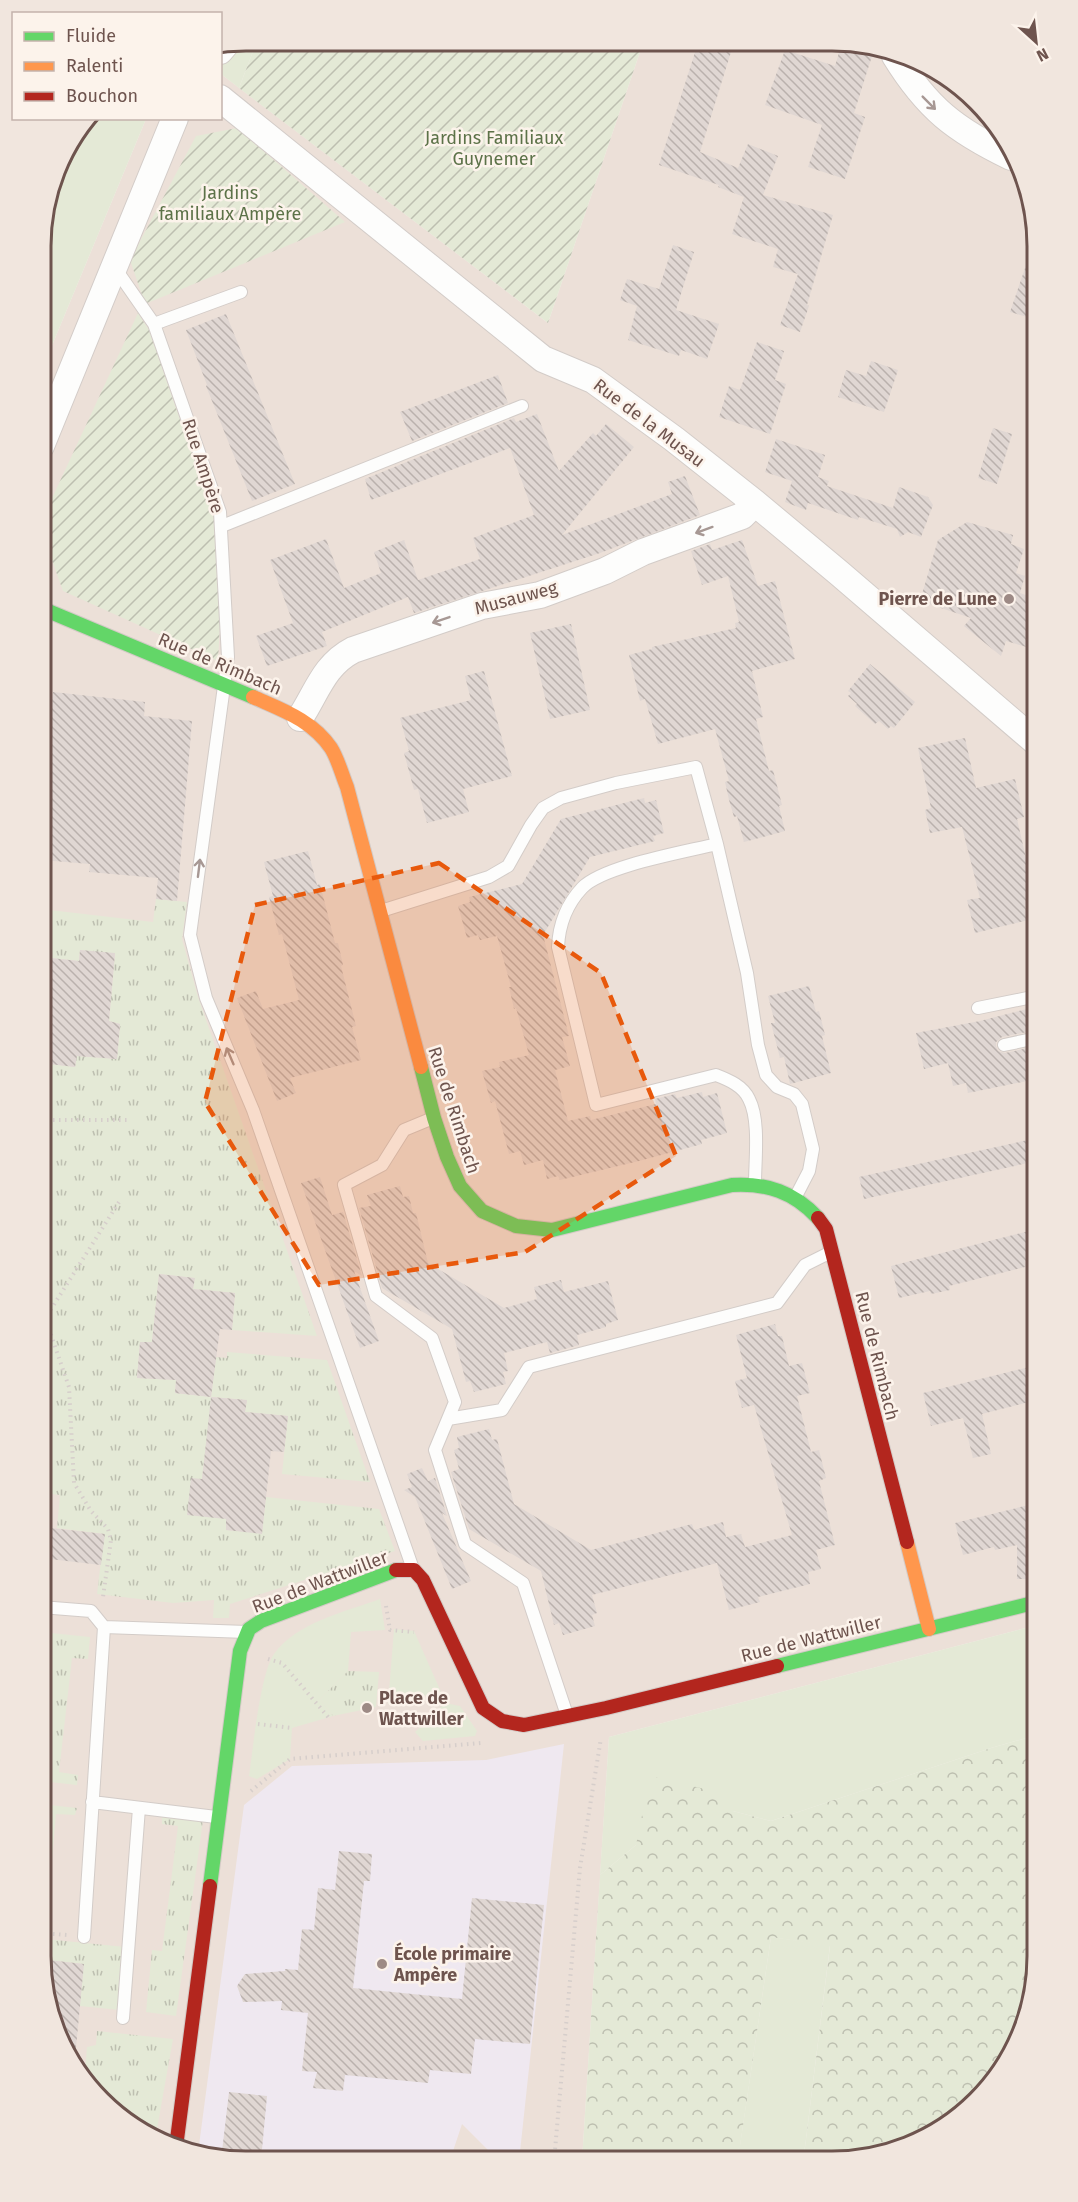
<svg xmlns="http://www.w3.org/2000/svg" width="1078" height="2202" viewBox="0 0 1078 2202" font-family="'Fira Sans',sans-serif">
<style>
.residential{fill:#ece0d8}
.education{fill:#efe8f0}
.grass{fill:#e4e9d6}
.forest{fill:url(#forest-crowns)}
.park{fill:url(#park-tufts)}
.garden{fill:url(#garden-furrows)}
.building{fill:url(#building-back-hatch)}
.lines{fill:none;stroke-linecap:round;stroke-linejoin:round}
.lane-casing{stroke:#d3ccc8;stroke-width:14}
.street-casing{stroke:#d3ccc8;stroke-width:28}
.fast-casing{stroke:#d3cac6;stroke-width:16}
.slow-casing{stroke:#d3cac6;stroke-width:16}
.jam-casing{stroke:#d3cac6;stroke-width:16}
.path{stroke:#d6cecb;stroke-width:4;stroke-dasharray:1.5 4.5;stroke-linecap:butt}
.lane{stroke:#fdfdfc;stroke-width:12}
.street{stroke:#fdfdfc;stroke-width:26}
.fast{stroke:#63d668;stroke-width:14}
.slow{stroke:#ff974d;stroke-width:14}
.jam{stroke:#b3261e;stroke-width:14}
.oneway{stroke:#a79894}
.marked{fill:#e8590c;fill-opacity:0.2;stroke:#e8590c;stroke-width:4.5;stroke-dasharray:12 8;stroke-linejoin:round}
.poi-dot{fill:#9d8a85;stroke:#fcf3eb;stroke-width:2}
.labels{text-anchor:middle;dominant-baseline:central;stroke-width:5;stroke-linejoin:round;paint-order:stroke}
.park-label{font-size:18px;fill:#5c7248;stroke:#fcf3eb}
.street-label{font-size:18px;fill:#6e544e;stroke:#fcf3eb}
.poi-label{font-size:18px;font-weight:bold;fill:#6e544e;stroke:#fcf3eb;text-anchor:start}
.rim{fill:none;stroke:#6e544e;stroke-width:3}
</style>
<defs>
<pattern id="forest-crowns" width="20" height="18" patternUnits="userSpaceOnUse" patternTransform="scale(1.5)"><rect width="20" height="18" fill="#e4e9d6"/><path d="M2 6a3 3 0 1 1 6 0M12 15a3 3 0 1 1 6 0" fill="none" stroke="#bdbfb0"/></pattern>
<pattern id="park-tufts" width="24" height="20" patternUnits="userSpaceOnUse" patternTransform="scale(1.5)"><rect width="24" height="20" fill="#e4e9d6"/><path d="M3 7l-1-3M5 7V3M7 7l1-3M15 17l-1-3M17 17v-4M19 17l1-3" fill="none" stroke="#bdbfb0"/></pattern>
<pattern id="garden-furrows" width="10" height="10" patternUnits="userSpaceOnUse" patternTransform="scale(1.5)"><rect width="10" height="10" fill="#e4e9d6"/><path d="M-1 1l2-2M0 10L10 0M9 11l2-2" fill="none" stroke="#bdbfb0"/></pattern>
<pattern id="building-back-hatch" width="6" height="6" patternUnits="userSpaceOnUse" patternTransform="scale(1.5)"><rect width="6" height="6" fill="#e0d7d3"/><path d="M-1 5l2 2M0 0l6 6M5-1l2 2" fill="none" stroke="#bab1ad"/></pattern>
</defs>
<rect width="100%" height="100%" fill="#f4efea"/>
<path class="residential" d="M643 43 872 44 967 91 1027 180 1037 246V1625L609 1737 582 2161 219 2160 156 2140 111 2111 51 2022 41 1956V372L146 119 220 118 221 74 548 323Z"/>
<path class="education" d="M564 1744 519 2161H499L462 2124 450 2160H219L198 2153 244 1805 292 1766 486 1760Z"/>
<path class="grass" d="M246 41H257L239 88 221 74V46Z
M90 119H146L41 372V232L62 155Z
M380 1599 385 1630 351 1632 348 1671 320 1699 333 1716 292 1728 290 1759 257 1779 249 1776C253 1749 260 1674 274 1654 297 1622 345 1612 380 1599Z
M1037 1625V1735L991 1748 771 1821 733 1811 636 1845 600 1875 609 1737Z
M394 1629 414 1631 441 1692 388 1704Z
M445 1703 460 1706 477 1731 475 1736 423 1741 415 1732Z
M771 1937 830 1945 805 2147 800 2161H732L740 2145Z"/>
<path class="forest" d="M1037 1735V1969L1026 2022 995 2081 946 2127 898 2151 832 2161H800L805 2147 830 1946 771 1937 740 2146 732 2161H582L600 1875 636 1845 650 1776 730 1795 733 1811 771 1821 991 1748Z"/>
<path class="park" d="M156 899 187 902 182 939 198 997 317 1336 232 1330 235 1293 193 1289 194 1278 159 1274 152 1342H140L137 1378 176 1380 175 1393 211 1397 216 1357 227 1358V1352L327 1360 370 1482 282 1474 288 1416 245 1412 247 1400 212 1397 202 1479H191L226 1519V1530L262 1533 266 1497 379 1509 395 1551 230 1604 229 1618H213L214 1600 173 1603 97 1594 104 1534 57 1528 60 1495 41 1493V1063L75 1067 77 1056 117 1059 120 1024 109 1021 115 954 80 950 79 961 41 957V909L153 922Z
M41 1632 90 1637 88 1659 72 1658 59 1772 78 1775 77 1785 41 1781Z
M348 1671 379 1672 376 1707 333 1716 320 1699Z
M49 1805 77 1808 75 1815 56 1814 45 1939 125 1947 120 2010 80 2006 83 1964 48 1960 47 1972 43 1971 41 1956V1819H47Z
M162 1816 203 1820 176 2016 146 2012 152 1950 162 1951 178 1826 162 1824Z
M97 2031 173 2039 155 2140 111 2111 85 2072 87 2047 96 2045Z"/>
<path class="garden" d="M257 41 643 43 548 323 239 88Z
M237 128 345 222 145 304 130 260 196 136Z
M138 313 149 330 214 517 220 624 218 661 63 591 41 530V522Z"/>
<path class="building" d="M698 43H705L731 52 700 152 738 168 748 144 778 156 763 195 833 215 807 305 809 306 800 332 780 325 798 274 773 267 778 249 732 234 744 197 718 187 719 185 659 165Z
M841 46 872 56 854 113 865 117 845 179 808 167 822 125 765 105 785 50 835 66Z
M1034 242H1037L1038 246 1037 320 1010 312Z
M673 245 694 252 676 310 719 324 707 359 681 350 679 356 628 340 637 306 620 300 627 279 659 289Z
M226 314 295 484 252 501 206 386 207 385 186 330Z
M757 342 784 351 775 380 786 384 770 434 719 417 729 386 740 390Z
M871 361 898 370 884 412 838 397 846 370 866 376Z
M498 375 508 403 412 441 400 412Z
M537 414 559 471 593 433 596 436 606 424 634 447 562 535 672 494 668 482 685 476 700 515 600 553 414 613 408 597 322 632 327 646 267 666 256 636 293 623 270 560 326 539 344 588 381 573 374 552 404 540 418 580 480 559 473 538 534 515 510 448 371 500 365 479 514 418 516 422Z
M993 428 1012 434 997 484 978 478Z
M776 439 825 455 818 477 829 481 827 486 893 508 899 487 928 497 933 505 921 537 908 532 900 537 897 529 859 517 858 520 808 503 806 510 785 502 792 481 765 472Z
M967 522 1013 535 1011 544 1024 549 1016 573 1025 576 1020 593 1037 599V650L1006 641 1001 656 964 626 971 618 920 601 938 540Z
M742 540 758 586 775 581 795 659 752 671 763 717 756 719 769 771 773 770 782 805 779 806 785 831 744 842 737 816 734 817 729 800 725 782 729 781 715 729 658 744 645 699 640 701 629 655 652 649V647L736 628 735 623 739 622 728 576 702 585 691 551 710 544 712 550Z
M571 624 590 710 550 719 530 633Z
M870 664 915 702 894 728 891 726 888 729 879 721 875 724 855 706 857 704 848 696 851 693 848 691Z
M484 671 512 776 463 789 469 812 427 823 418 789 414 790 404 753 409 751 400 718 471 700 465 676Z
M53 692 145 702 144 716 192 721 177 901 156 899 158 878 89 872 90 864 41 860V826Z
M965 738 976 788 1015 779 1024 817 1017 819 1036 902 1025 905 1028 920 975 933 967 900 980 898 962 827 930 833 925 810 931 808 918 748Z
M644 798 645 803 656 800 664 833 653 836 655 841 590 857 543 935 569 1036 562 1037 570 1066 555 1070 568 1121 590 1116 591 1120 656 1104 655 1099 675 1094 677 1098 702 1092 703 1097 717 1093 727 1133 701 1140 702 1144 639 1161 560 1180 558 1176 547 1179 543 1160 524 1165 520 1151 509 1154 495 1101 491 1103 482 1071 500 1067 499 1062 529 1055 516 1008 514 1009 509 987H511L497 936 480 940 478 935 467 938 458 906 470 902 469 897 522 884 561 819Z
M308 851 317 885 320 884 335 943H338L343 965 341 966 356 1026 352 1027 361 1060 290 1078 296 1093 277 1101 237 998 256 991 263 1009 299 1000 282 934 279 935 269 897 273 896 264 862Z
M80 950 115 953 109 1021 120 1024 117 1059 77 1056 75 1067 41 1063 46 995 41 994V957L79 961Z
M809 986 816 1012 819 1011 825 1035 822 1036 831 1073 790 1084 784 1057 780 1058 771 1023H775L768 996Z
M1034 1007 1037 1030 1002 1037 996 1042V1046L998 1051 1005 1053 1037 1046V1079L968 1093 966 1083 953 1086 948 1063 924 1069 916 1033 980 1021Z
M1037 1138V1161L864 1199 859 1177Z
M320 1177 332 1215 343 1212 362 1276 354 1271 379 1341 360 1348 301 1183Z
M400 1186 403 1197 409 1196 413 1213H416L428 1263 504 1308 537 1299 534 1287 561 1280 564 1292 608 1281 618 1320 606 1324V1327L577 1335 579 1345 550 1353 547 1342 504 1353 508 1371 503 1372 506 1384 474 1392 470 1381 466 1382 452 1329 382 1288 359 1208 371 1206 367 1195Z
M1037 1229V1264L949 1286 950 1290 931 1294 930 1291 899 1298 891 1266Z
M159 1274 195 1278 193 1289 235 1293 232 1330 220 1329 211 1397 175 1393 176 1380 137 1378 140 1342H152Z
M775 1324 778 1336H782L789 1366 802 1363 810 1393 797 1396 811 1452 819 1450 826 1478 819 1481 835 1545 816 1550 821 1569 808 1572 810 1584 758 1597 760 1602 729 1610 717 1563 592 1595 597 1613 592 1615 595 1626 563 1635 559 1623 554 1625 541 1571 469 1529 451 1472 459 1469 454 1450 459 1448 457 1437 489 1429 492 1440 497 1439 514 1504 591 1550 692 1524 694 1530 723 1522 726 1537 741 1534 745 1547 792 1535 754 1405 742 1408 735 1381 747 1378 736 1335Z
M1037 1365V1400L982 1414 991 1454 973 1458 963 1418 931 1426 923 1393Z
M211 1397 247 1400 245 1412 288 1416 284 1452 271 1451 262 1534 226 1530V1519L187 1515 191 1478 202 1479Z
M422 1468 428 1481 435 1478 447 1516 442 1513 471 1581 452 1589 415 1497 404 1490 412 1487 407 1474Z
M1037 1503V1579H1017V1545L995 1550 994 1547 963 1555 955 1523Z
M41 1527 105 1534 101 1565 41 1558Z
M339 1851 372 1854 370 1881H364L353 1988 462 1999 472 1898 544 1905 530 2044 475 2039 471 2074 430 2070 428 2083 345 2075 343 2091 313 2088 317 2072 302 2071 308 2013 281 2010 282 2001 243 2002 237 1986 245 1974 285 1971V1969L298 1970 302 1929 314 1930 318 1888 335 1890Z
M48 1960 84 1964 75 2058 51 2022 43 1971 46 1972Z
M229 2092 267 2096 261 2160H221Z"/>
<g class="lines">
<defs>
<path id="lane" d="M115 268 154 324 220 512 228 657 190 935 206 998 253 1110 413 1569
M154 324 241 292
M222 526 522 406
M717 844C685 852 603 866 582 888 567 904 559 925 558 947L596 1105 716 1075C729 1080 743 1086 749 1099 760 1120 755 1160 755 1183
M381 911 489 877 508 866 531 825 543 808 561 798 616 783 696 767 717 844 747 973 758 1045 766 1075 777 1087 794 1094 802 1104 813 1149 809 1171 795 1198
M978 1008 1037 996
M1004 1045 1037 1038
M433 1118 404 1130 382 1165 344 1185 376 1296 432 1338 455 1402 435 1450 465 1544 523 1583 567 1715
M448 1419 502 1410 529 1367 777 1303 805 1265 831 1252
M41 1607 91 1611 104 1627
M92 1802 216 1817
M84 1937 104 1627 247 1632
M123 2018 139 1808"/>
<path id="street" d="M220 51 226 44
M895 56C927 108 955 130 1011 157
M220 98 543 359 593 380 674 439 755 503 839 573 1037 743
M41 446 175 118
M300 718C317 692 324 665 353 650L482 606 540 595 605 571 643 552 742 516 755 503"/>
<path id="fast" d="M41 608 253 697
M421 1067 434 1118 447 1157 460 1186 482 1211 516 1226 552 1230 732 1185C767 1183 794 1192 818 1218
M777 1666 1037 1602
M210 1886 240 1651 249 1629 261 1621 396 1570"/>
<path id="slow" d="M253 697C282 710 312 720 331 748 338 759 342 775 347 787L421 1067
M907 1542 929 1629"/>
<path id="jam" d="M818 1218 826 1229 907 1542
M396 1570H414L423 1580 483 1708 502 1721 524 1725 606 1708 777 1666
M176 2147 210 1886"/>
</defs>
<use href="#lane" class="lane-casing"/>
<use href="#street" class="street-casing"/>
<use href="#fast" class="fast-casing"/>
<use href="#slow" class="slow-casing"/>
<use href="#jam" class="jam-casing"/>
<path class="path" d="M41 1120H130
M41 1306 69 1387 74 1483 91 1511 108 1529 111 1540 103 1597
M41 1325 119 1202
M386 1606 390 1630 414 1632
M268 1659 282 1663 329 1718
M258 1724 292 1728
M251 1791 290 1759 481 1743
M41 1933 67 1935
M554 2161 580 1868 601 1738"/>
<use href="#lane" class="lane"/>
<use href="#street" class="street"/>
<use href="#fast" class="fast"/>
<use href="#slow" class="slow"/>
<use href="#jam" class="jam"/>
</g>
<defs><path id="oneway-shaft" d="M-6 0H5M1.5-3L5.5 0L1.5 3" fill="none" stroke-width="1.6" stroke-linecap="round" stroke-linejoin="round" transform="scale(1.5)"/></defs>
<g class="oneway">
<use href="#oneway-shaft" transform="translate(929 103) rotate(45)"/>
<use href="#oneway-shaft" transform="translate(704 530) rotate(160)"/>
<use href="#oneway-shaft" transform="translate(441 620) rotate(161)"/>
<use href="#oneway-shaft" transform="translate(199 868) rotate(-83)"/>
<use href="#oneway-shaft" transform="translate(230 1056) rotate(-113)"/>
</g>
<path class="marked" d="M439 863 601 973 676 1156 525 1252 319 1285 205 1102 255 905Z"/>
<g class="poi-dot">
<circle cx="1009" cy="599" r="6"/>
<circle cx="367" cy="1708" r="6"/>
<circle cx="382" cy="1964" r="6"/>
</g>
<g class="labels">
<g class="park-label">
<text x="494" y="138">Jardins Familiaux<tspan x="494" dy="21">Guynemer</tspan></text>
<text x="230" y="193">Jardins<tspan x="230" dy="21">familiaux Ampère</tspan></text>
</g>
<g class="street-label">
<text transform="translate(649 423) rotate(37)">Rue de la Musau</text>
<text transform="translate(203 466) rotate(72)">Rue Ampère</text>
<text transform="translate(516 598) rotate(-15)">Musauweg</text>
<text transform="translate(220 664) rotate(23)">Rue de Rimbach</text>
<text transform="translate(454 1110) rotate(72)">Rue de Rimbach</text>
<text transform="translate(877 1356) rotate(76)">Rue de Rimbach</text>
<text transform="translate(320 1582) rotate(-21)">Rue de Wattwiller</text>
<text transform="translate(811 1639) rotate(-14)">Rue de Wattwiller</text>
</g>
<g class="poi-label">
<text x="997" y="599" text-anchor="end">Pierre de Lune</text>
<text x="379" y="1698">Place de<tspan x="379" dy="21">Wattwiller</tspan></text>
<text x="394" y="1954">École primaire<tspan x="394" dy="21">Ampère</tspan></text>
</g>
</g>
<path d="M0 0H1078V2202H0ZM246 51H832A195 195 0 0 1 1027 246V1956A195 195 0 0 1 832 2151H246A195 195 0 0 1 51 1956V246A195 195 0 0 1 246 51Z" fill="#f1e6de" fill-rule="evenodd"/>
<path class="rim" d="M246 51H832A195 195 0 0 1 1027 246V1956A195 195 0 0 1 832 2151H246A195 195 0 0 1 51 1956V246A195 195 0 0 1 246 51Z"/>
<rect x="12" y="12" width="210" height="108" fill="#fcf3eb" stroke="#c3b3ac" stroke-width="1.5"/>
<rect x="24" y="32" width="30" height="9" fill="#63d668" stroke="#c3b3ac" stroke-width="1.5"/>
<text x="66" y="42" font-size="18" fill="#6e544e">Fluide</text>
<rect x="24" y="62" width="30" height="9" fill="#ff974d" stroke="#c3b3ac" stroke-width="1.5"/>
<text x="66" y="72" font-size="18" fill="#6e544e">Ralenti</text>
<rect x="24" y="92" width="30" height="9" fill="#b3261e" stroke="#c3b3ac" stroke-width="1.5"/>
<text x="66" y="102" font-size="18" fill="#6e544e">Bouchon</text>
<g transform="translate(1036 42) rotate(153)" stroke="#fcf3eb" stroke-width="4.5" paint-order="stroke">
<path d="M0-4.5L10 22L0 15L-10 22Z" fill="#6e544e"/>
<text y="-9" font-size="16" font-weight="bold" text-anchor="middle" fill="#6e544e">N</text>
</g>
</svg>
